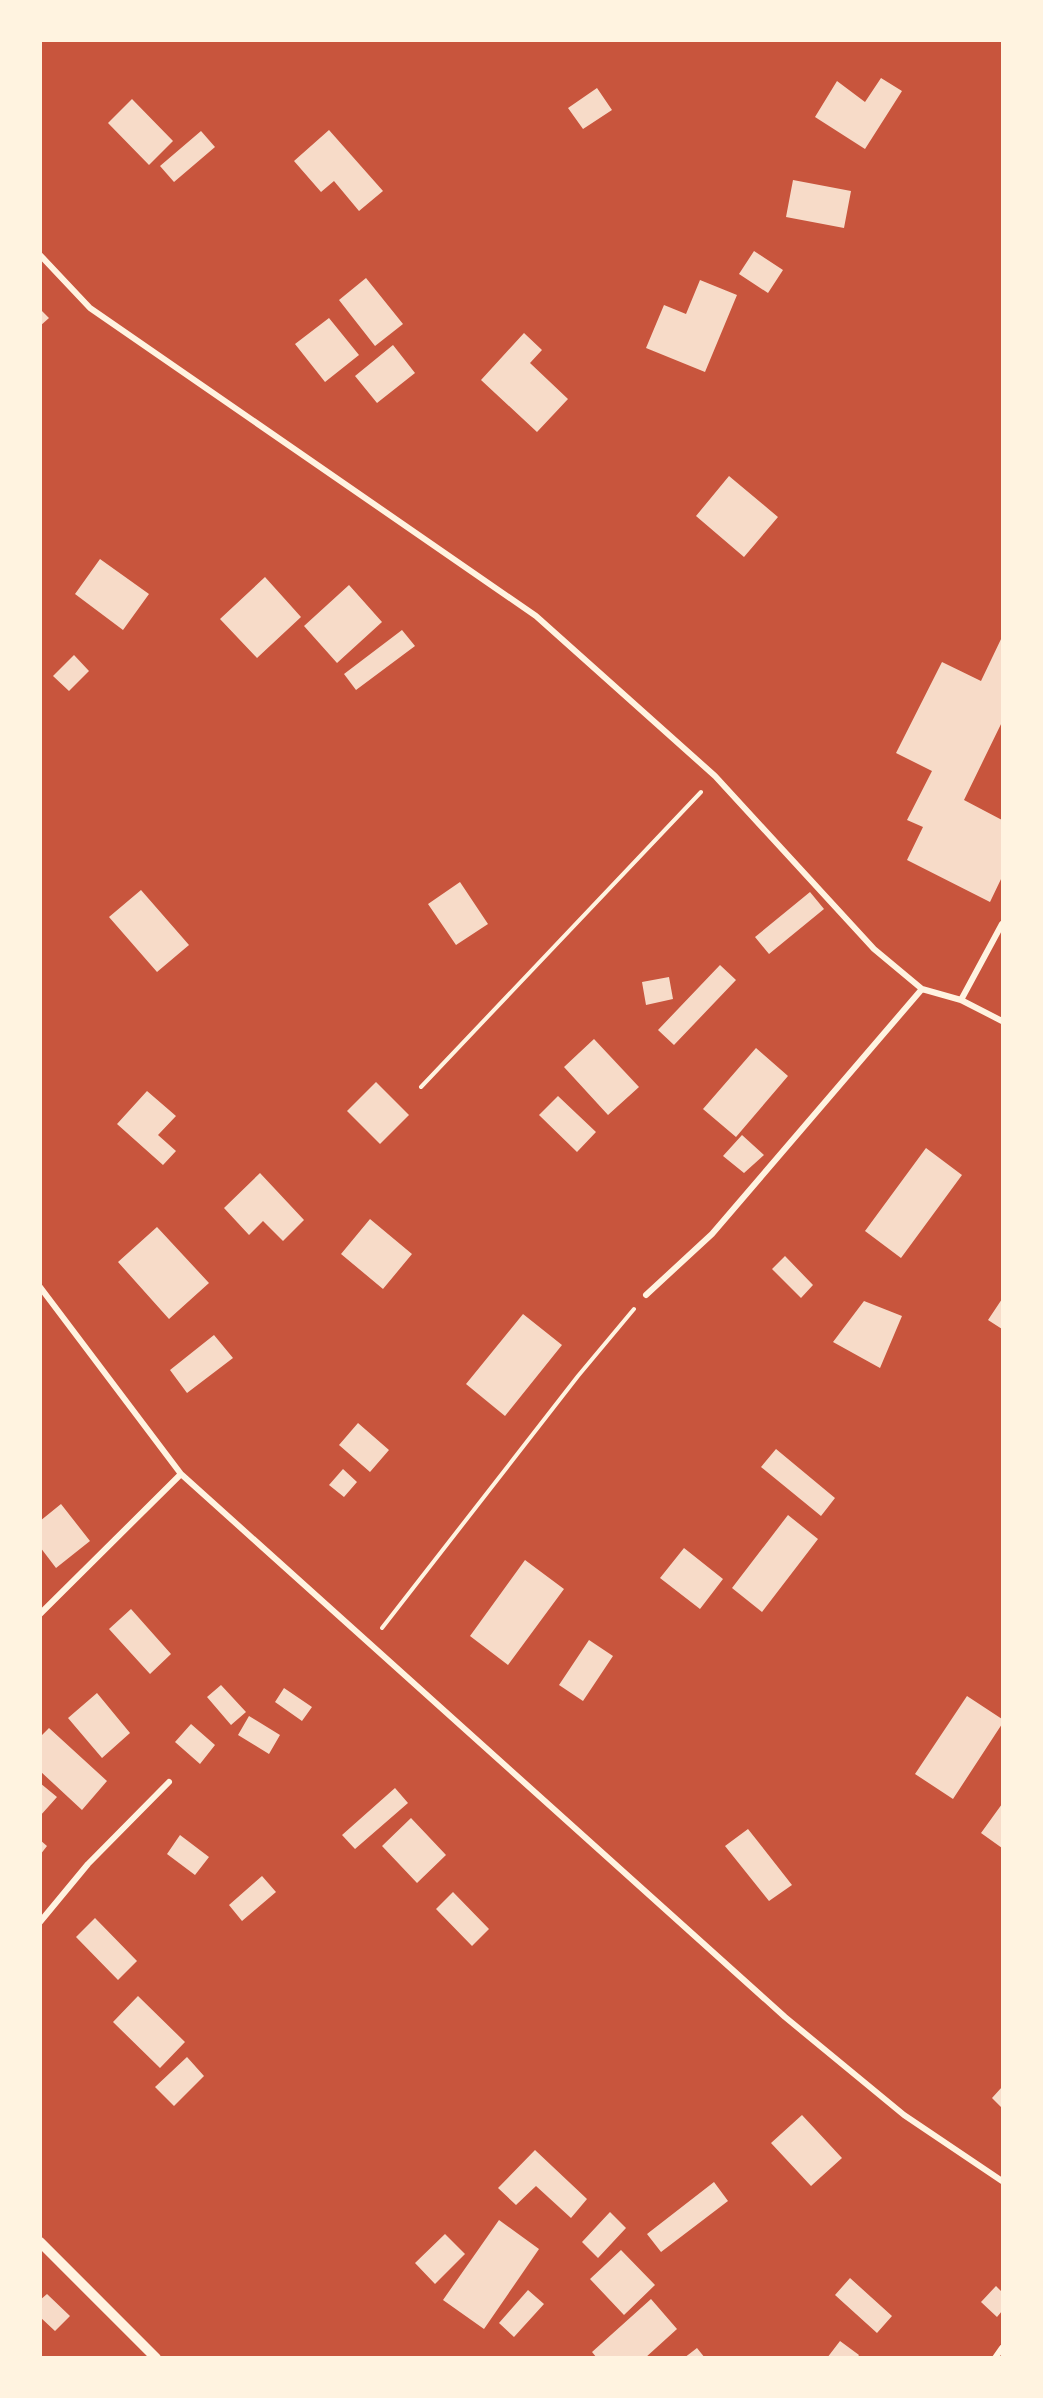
<svg xmlns="http://www.w3.org/2000/svg" width="1043" height="2398" viewBox="0 0 1043 2398" font-family="Karla,sans-serif">
<style>
.building{fill:#f7dbc8}
.lines{fill:none;stroke-linecap:round;stroke-linejoin:round}
.path{stroke:#fff3e0;stroke-width:4}
.minor{stroke:#fff3e0;stroke-width:6}
.tertiary{stroke:#fff3e0;stroke-width:10}
</style>
<rect width="100%" height="100%" fill="#c8553d"/>
<path class="building" d="M881 78 902 91 865 149 815 117 837 81 865 102Z
M597 88 612 110 583 129 568 108Z
M132 99 173 141 149 165 108 123Z
M329 130 383 191 359 211 334 181 321 192 294 161Z
M201 131 215 147 174 182 160 166Z
M793 180 851 191 844 228 786 217Z
M754 251 783 270 768 293 739 274Z
M366 278 403 324 375 346 339 300Z
M700 280 737 295 705 372 646 348 664 305 686 314Z
M40 309 49 318 40 326Z
M329 318 359 355 325 382 295 344Z
M524 333 542 350 530 363 568 399 537 432 481 380Z
M393 345 415 373 377 403 355 376Z
M729 476 778 517 744 557 696 516Z
M100 559 149 594 123 630 75 594Z
M265 577 301 617 257 658 220 619Z
M349 585 382 622 337 663 304 626Z
M402 630 415 646 356 690 344 674Z
M1002 637V722L964 800 1002 820V877L990 902 907 860 923 827 907 820 932 771 896 753 942 662 981 681Z
M74 655 89 671 69 691 53 676Z
M460 882 488 924 456 945 428 904Z
M141 890 189 945 157 972 109 917Z
M810 892 824 909 769 954 755 937Z
M720 965 736 980 674 1045 658 1030Z
M669 977 673 999 646 1005 642 982Z
M594 1039 639 1087 608 1115 564 1067Z
M756 1048 788 1076 736 1137 703 1109Z
M376 1082 409 1115 380 1144 347 1111Z
M147 1091 176 1116 158 1135 176 1151 163 1165 117 1124Z
M558 1096 596 1132 577 1152 539 1115Z
M742 1135 764 1155 744 1173 723 1156Z
M926 1148 962 1175 901 1258 865 1231Z
M260 1173 304 1220 283 1241 263 1221 249 1235 224 1208Z
M370 1219 412 1254 383 1289 341 1254Z
M157 1227 209 1283 169 1319 118 1262Z
M785 1256 813 1285 801 1298 772 1269Z
M1002 1299V1329L988 1320Z
M864 1301 902 1316 880 1368 833 1342Z
M523 1314 562 1345 505 1416 466 1384Z
M214 1335 233 1358 187 1393 170 1370Z
M358 1423 389 1450 370 1472 339 1445Z
M776 1449 835 1498 821 1516 761 1467Z
M343 1469 357 1482 344 1497 329 1485Z
M61 1504 90 1541 56 1568 40 1547V1521Z
M788 1515 818 1539 762 1612 732 1588Z
M684 1548 723 1579 700 1609 660 1578Z
M525 1560 564 1589 508 1665 470 1636Z
M131 1609 171 1654 150 1674 109 1629Z
M589 1640 613 1656 583 1701 559 1685Z
M221 1685 246 1712 231 1725 207 1697Z
M284 1688 312 1707 302 1721 275 1702Z
M97 1693 130 1733 102 1758 68 1718Z
M967 1696 1002 1719V1724L953 1799 915 1774Z
M249 1716 280 1735 269 1754 238 1735Z
M191 1724 215 1745 200 1764 175 1742Z
M49 1728 107 1781 82 1810 40 1771V1737Z
M40 1783 57 1797 40 1816Z
M395 1788 408 1803 355 1849 342 1835Z
M1002 1804V1848L981 1833Z
M411 1818 446 1855 417 1883 382 1846Z
M748 1829 792 1885 769 1901 725 1846Z
M180 1835 209 1857 195 1875 167 1854Z
M40 1840 47 1846 40 1855Z
M262 1876 276 1892 242 1921 229 1905Z
M453 1892 489 1929 472 1946 436 1909Z
M95 1918 137 1961 118 1980 76 1937Z
M138 1996 185 2042 160 2068 113 2022Z
M187 2057 204 2076 174 2106 155 2087Z
M1002 2087V2108L992 2098Z
M802 2115 842 2158 811 2186 771 2143Z
M535 2150 587 2199 571 2218 536 2186 516 2205 498 2188Z
M714 2182 728 2201 661 2252 647 2234Z
M610 2212 626 2228 598 2258 582 2242Z
M499 2220 539 2249 484 2329 443 2300Z
M445 2234 465 2254 435 2284 415 2263Z
M621 2250 655 2285 624 2315 590 2279Z
M850 2278 892 2316 877 2333 835 2295Z
M996 2286 1002 2292V2311L997 2317 981 2302Z
M528 2290 544 2304 514 2337 499 2323Z
M47 2294 70 2316 55 2331 40 2317V2300Z
M651 2299 677 2329 645 2358H597L592 2352Z
M840 2341 859 2355 857 2358H827Z
M697 2348 705 2358H684Z"/>
<g class="lines">
<path class="path" d="M421 1087 701 792
M382 1628 578 1376 634 1309"/>
<path class="minor" d="M40 255 90 308 536 616 715 776 874 949 922 989 961 1000 1002 1021
M961 1000 1002 924
M40 1287 181 1474 785 2017 904 2115 1002 2181
M646 1295 712 1234 922 989
M40 1614 181 1474
M40 1922 88 1864 169 1782
M995 2358 1002 2348"/>
<path class="tertiary" d="M40 2242 156 2358"/>
</g>
<rect width="1043" height="2398" fill="none" stroke="#fff3e0" stroke-width="84"/>
</svg>
